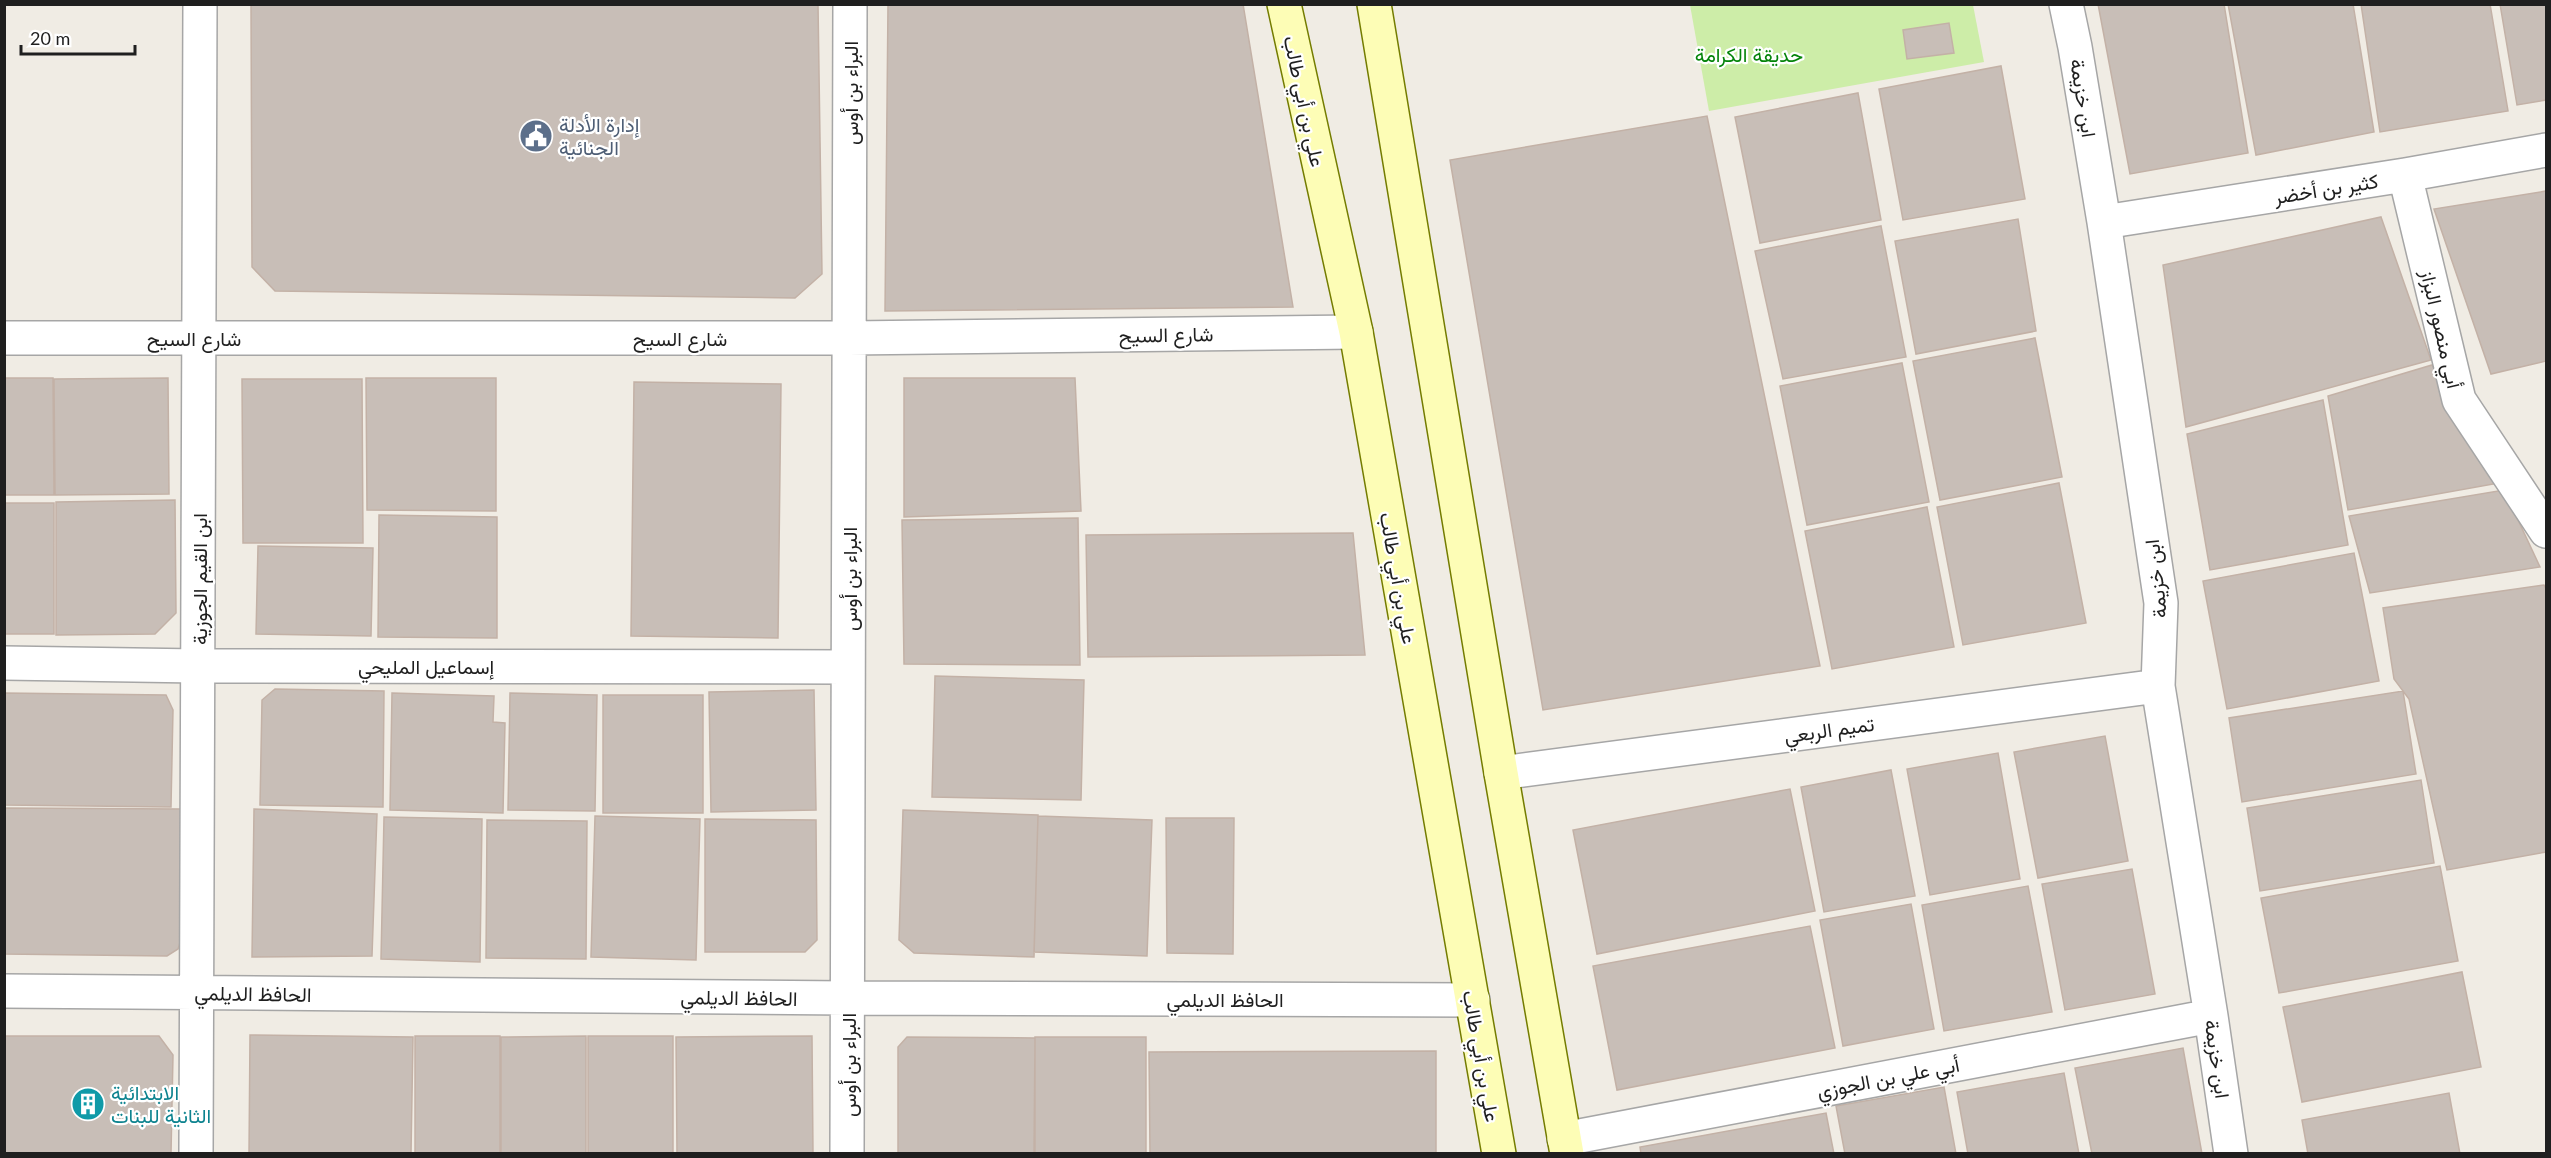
<svg xmlns="http://www.w3.org/2000/svg" width="2551" height="1158" viewBox="0 0 2551 1158" font-family="Lato,Vazirmatn,sans-serif">
<style>
.grass{fill:#cdeda8}
.building{fill:#c8beb7;stroke:#c3b1a6;stroke-width:1.5}
.lines{fill:none;stroke-linecap:round;stroke-linejoin:round}
.minor-casing{stroke:#a6a6a6;stroke-width:36}
.secondary-casing{stroke:#747c00;stroke-width:36}
.minor{stroke:#fff;stroke-width:33}
.secondary{stroke:#fdfdb6;stroke-width:33}
.labels{text-anchor:middle;dominant-baseline:central;stroke-width:4.5;stroke-linejoin:round;paint-order:stroke}
.park-label{font-size:20px;fill:#05840a;stroke:#fff}
.street-label{font-size:20px;fill:#1f1f1f;stroke:#fff}
.service-label{font-size:20px;fill:#4e5e75;stroke:#fff;text-anchor:start}
.culture-label{font-size:20px;fill:#0d838f;stroke:#fff;text-anchor:start}
</style>
<rect width="100%" height="100%" fill="#f0ece4"/>
<path class="grass" d="M1690 5H1973L1984 62 1709 111Z"/>
<path class="building" d="M251 4H818L822 274 795 298 275 291 252 267Z
M888 4H1243L1293 307 885 311Z
M2098 4H2224L2248 153 2130 174Z
M2228 4H2353L2374 132 2256 155Z
M2361 4H2490L2508 111 2380 132Z
M2500 4H2546V100L2517 105Z
M1949 23 1954 53 1907 59 1903 30Z
M2001 66 2025 199 1903 220 1879 89Z
M1858 93 1881 220 1760 243 1735 117Z
M1707 116 1820 666 1543 710 1450 160Z
M2546 191V361L2491 374 2434 209Z
M2381 217 2431 360 2186 427 2163 265Z
M2018 219 2036 331 1916 354 1895 241Z
M1881 226 1906 357 1783 379 1755 251Z
M2035 338 2062 477 1940 500 1913 361Z
M1902 363 1929 502 1807 525 1780 386Z
M2432 365 2499 483 2348 510 2328 396Z
M4 378H53L54 495H4Z
M168 378 169 494 55 495 54 379Z
M366 378H496V511L367 510Z
M904 378H1075L1081 511 904 517Z
M242 379H362L363 543H243Z
M634 382 781 384 778 638 631 636Z
M2323 400 2348 545 2210 570 2187 434Z
M2059 483 2086 623 1963 645 1937 507Z
M2504 490 2540 567 2370 593 2349 516Z
M175 500 176 613 155 634 56 635V502Z
M4 503H54V634H4Z
M1927 507 1954 647 1832 669 1805 531Z
M379 515 497 517V638L378 637Z
M1078 518 1080 665 904 664 902 520Z
M1353 533 1365 655 1088 657 1086 535Z
M258 546 373 548 371 636 256 634Z
M2354 553 2379 681 2227 709 2203 581Z
M2544 585 2546 589V852L2447 870 2409 699 2394 679 2383 608Z
M935 676 1084 680 1081 800 932 797Z
M275 689 384 691 383 807 260 805 262 700Z
M814 690 816 810 711 812 709 692Z
M2403 691 2416 774 2242 802 2229 718Z
M4 693 166 695 173 710 171 807 4 805Z
M392 693 494 696 493 722 505 723 503 813 390 810Z
M510 693 597 695 595 811 508 810Z
M603 695H703V813H603Z
M2105 736 2128 861 2038 878 2014 752Z
M1998 753 2020 879 1930 895 1907 769Z
M1891 770 1915 896 1824 912 1801 787Z
M2421 780 2434 863 2260 891 2247 808Z
M1790 789 1815 911 1597 954 1573 830Z
M4 808 182 809 181 940 178 949 167 956 4 954Z
M254 809 377 814 372 956 252 957Z
M903 810 1038 815 1034 957 914 953 899 940Z
M595 816 700 819 696 960 591 957Z
M1038 816 1152 820 1147 956 1034 952Z
M384 817 482 819 480 962 381 959Z
M1166 818H1234L1233 954 1167 953Z
M705 819 816 820 817 940 805 952H705Z
M487 820 587 821 586 959 486 958Z
M2440 866 2458 961 2279 993 2261 898Z
M2132 869 2155 994 2065 1010 2042 884Z
M2028 886 2052 1012 1944 1031 1922 905Z
M1911 904 1934 1029 1843 1046 1820 920Z
M1810 926 1835 1048 1617 1090 1593 966Z
M2462 972 2481 1067 2302 1102 2283 1007Z
M250 1035 413 1037 411 1154H249Z
M4 1036H159L173 1055 171 1154H4Z
M415 1036H500V1154H415Z
M586 1036V1154H501V1037Z
M588 1036H673V1154H588Z
M812 1036 813 1154H677L676 1037Z
M907 1037 1035 1038 1034 1154H898V1047Z
M1035 1037H1146V1154H1035Z
M2183 1048 2202 1154H2092L2075 1068Z
M1436 1051V1154H1150L1149 1052Z
M2064 1073 2079 1154H1968L1957 1092Z
M1944 1087 1956 1154H1845L1836 1106Z
M2449 1093 2460 1154H2308L2302 1120Z
M1826 1113 1834 1154H1641L1640 1147Z"/>
<g class="lines">
<defs>
<path id="minor" d="M2066 4 2075 47 2104 222 2161 603 2158 686 2211 1016 2231 1154
M2405 175 2459 400 2546 531
M2104 222 2405 175 2546 150
M4 338H849L1356 332
M4 663 198 666 848 667
M1501 773 2158 686
M4 991 848 998 1473 1000
M1564 1139 2211 1016
M196 1154 200 4
M847 1154 850 4"/>
<path id="secondary" d="M1284 4 1356 332 1499 1154
M1374 4 1501 773 1567 1154"/>
</defs>
<use href="#minor" class="minor-casing"/>
<use href="#secondary" class="secondary-casing"/>
<use href="#minor" class="minor"/>
<use href="#secondary" class="secondary"/>
</g>
<defs>
<symbol id="civic-disc" viewBox="-11 -11 22 22"><circle r="9.5" fill="#5c6f8a" stroke="#fff"/><path d="M-.6-6.5H3V-4.5H.6V-3L4-1V1h2V6H-6V1h2V-1L-.6-3ZM-1.2 2.5V6h2.4V2.5Z" fill="#fff"/></symbol>
<symbol id="building-disc" viewBox="-11 -11 22 22"><circle r="9.5" fill="#0f9aa8" stroke="#fff"/><path d="M-4-6H4V6H1V3H-1V6H-4ZM-2.5-4.3h1.7v1.8h-1.7ZM.8-4.3h1.7v1.8H.8ZM-2.5-1h1.7V.8h-1.7ZM.8-1h1.7V.8H.8Z" fill="#fff"/></symbol>
</defs>
<g fill-rule="evenodd">
<use href="#civic-disc" x="517" y="117" width="38" height="38"/>
<use href="#building-disc" x="69" y="1085" width="38" height="38"/>
</g>
<g class="labels">
<g class="park-label">
<text x="1749" y="54">حديقة الكرامة</text>
</g>
<g class="street-label">
<text transform="translate(850 93) rotate(-90)">البراء بن أوس</text>
<text transform="translate(2084 98) rotate(81)">ابن خزيمة</text>
<text transform="translate(1305 101) rotate(78)">علي بن أبي طالب</text>
<text transform="translate(2326 188) rotate(-9)">كثير بن أخضر</text>
<text transform="translate(2442 329) rotate(77)">أبي منصور البزاز</text>
<text transform="translate(1166 334) rotate(-1)">شارع السيح</text>
<text x="194" y="338">شارع السيح</text>
<text x="680" y="338">شارع السيح</text>
<text transform="translate(1399 578) rotate(80)">علي بن أبي طالب</text>
<text transform="translate(199 579) rotate(-90)">ابن القيم الجوزية</text>
<text transform="translate(849 579) rotate(-90)">البراء بن أوس</text>
<text transform="translate(2155 579) rotate(-96)">ابن خزيمة</text>
<text x="426" y="666">إسماعيل المليحي</text>
<text transform="translate(1829 729) rotate(-8)">تميم الربعي</text>
<text transform="translate(253 993) rotate(1)">الحافظ الديلمي</text>
<text transform="translate(739 997) rotate(1)">الحافظ الديلمي</text>
<text x="1225" y="999">الحافظ الديلمي</text>
<text transform="translate(1482 1056) rotate(80)">علي بن أبي طالب</text>
<text transform="translate(2218 1059) rotate(82)">ابن خزيمة</text>
<text transform="translate(848 1065) rotate(-90)">البراء بن أوس</text>
<text transform="translate(1888 1077) rotate(-11)">أبي علي بن الجوزي</text>
</g>
<g class="service-label">
<text x="559" y="124">إدارة الأدلة<tspan x="559" dy="23">الجنائية</tspan></text>
</g>
<g class="culture-label">
<text x="111" y="1092">الابتدائية<tspan x="111" dy="23">الثانية للبنات</tspan></text>
</g>
</g>
<rect width="2551" height="1158" fill="none" stroke="#1f1f1f" stroke-width="12"/>
<path d="M21 45v9h114v-9" fill="none" stroke="#1f1f1f" stroke-width="3"/>
<text x="30" y="45" font-size="18" fill="#1f1f1f" stroke="#ffffff" stroke-width="4.5" paint-order="stroke">20 m</text>
</svg>
